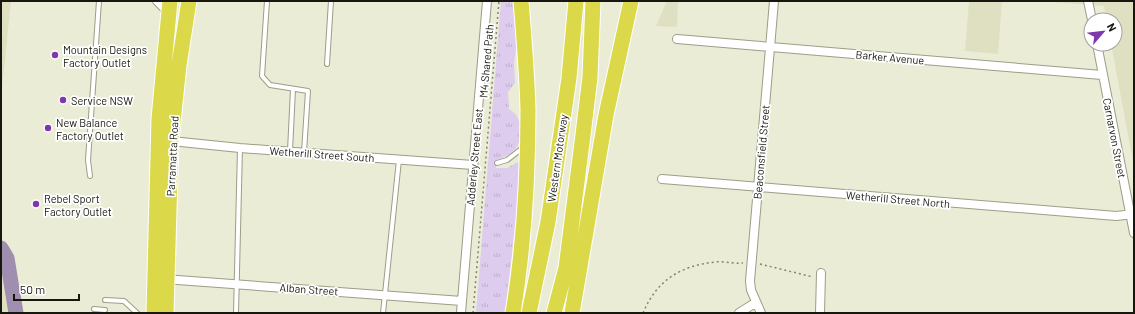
<svg xmlns="http://www.w3.org/2000/svg" width="1135" height="314" viewBox="0 0 1135 314" font-family="Barlow,sans-serif">
<style>
.built{fill:#dfe0c2}
.grass{fill:url(#grass-tufts)}
.lines{fill:none;stroke-linecap:round;stroke-linejoin:round}
.river{stroke:#a08eb1;stroke-width:15}
.lane-casing{stroke:#9d9d88;stroke-width:6}
.street-casing{stroke:#9d9d88;stroke-width:10}
.highway-casing{stroke:#fff;stroke-width:17}
.path{stroke:#828373;stroke-width:1.5;stroke-dasharray:2 3;stroke-linecap:butt}
.lane{stroke:#fff;stroke-width:4}
.street{stroke:#fff;stroke-width:8}
.highway{stroke:#dbd94a;stroke-width:15}
.poi-dot{fill:#7d39ac;stroke:#fff;stroke-width:1.5}
.labels{text-anchor:middle;dominant-baseline:central;stroke-width:3.5;stroke-linejoin:round;paint-order:stroke}
.poi-label{font-size:11px;fill:#17170f;stroke:#fff;text-anchor:start}
.street-label{font-size:11px;fill:#17170f;stroke:#fff}
</style>
<defs>
<pattern id="grass-tufts" width="24" height="20" patternUnits="userSpaceOnUse"><rect width="24" height="20" fill="#dce"/><path d="M3 7l-1-3M5 7V3M7 7l1-3M15 17l-1-3M17 17v-4M19 17l1-3" fill="none" stroke="#bdaecb"/></pattern>
</defs>
<rect width="100%" height="100%" fill="#ebecd5"/>
<path class="built" d="M1 1H11L1 98Z
M667 1H678L677 27 656 26Z
M969 1H1002L998 54 965 51Z
M1040 1H1134V167L1111 44H1115V20H1106L1104 6Z
M1 248 7 258 16 313H1Z"/>
<path class="grass" d="M501 1H514L517 44 514 63 515 83 508 92 509 109C522 116 523 133 518 145 514 153 504 157 497 160L496 168H507L520 161 516 219 505 313H476Z"/>
<g class="lines">
<path class="river" d="M1 248 7 258 16 313"/>
<defs>
<path id="lane" d="M267 1 262 76 270 85 308 91 304 152
M327 64 331 1
M290 151 293 89
M497 163 507 160 524 147
M90 176 88 160 99 1
M105 300 124 301 137 313
M94 309 105 310
M236 313 240 148
M383 313 399 160"/>
<path id="street" d="M157 1 168 12
M1088 1 1092 20
M677 39 1102 75
M1097 44 1134 233
M171 141 240 148 473 165
M662 179 1116 216 1134 214
M164 279 462 301
M461 313 487 1
M739 313 755 303
M761 313 751 290 750 281 774 1
M820 313 821 273"/>
<path id="highway" d="M154 313 159 119 170 1
M166 313 171 141 179 65 189 1
M513 313C524 246 528 178 528 110 527 74 524 37 521 1
M529 313 548 222 569 78 576 1
M554 313 566 268 583 135 590 77 593 1
M572 313 606 115 631 1"/>
</defs>
<use href="#lane" class="lane-casing"/>
<use href="#street" class="street-casing"/>
<use href="#highway" class="highway-casing"/>
<path class="path" d="M760 264 813 277
M473 313 499 1
M643 313C657 280 680 266 715 262 724 261 733 264 743 263"/>
<use href="#lane" class="lane"/>
<use href="#street" class="street"/>
<use href="#highway" class="highway"/>
</g>
<g class="poi-dot">
<circle cx="55" cy="55" r="4"/>
<circle cx="63" cy="100" r="4"/>
<circle cx="48" cy="128" r="4"/>
<circle cx="36" cy="204" r="4"/>
</g>
<g class="labels">
<g class="poi-label">
<text x="63" y="49">Mountain Designs<tspan x="63" dy="13">Factory Outlet</tspan></text>
<text x="71" y="100">Service NSW</text>
<text x="56" y="122">New Balance<tspan x="56" dy="13">Factory Outlet</tspan></text>
<text x="44" y="198">Rebel Sport<tspan x="44" dy="13">Factory Outlet</tspan></text>
</g>
<g class="street-label">
<text transform="translate(890 57) rotate(5)">Barker Avenue</text>
<text transform="translate(486 61) rotate(-85)">M4 Shared Path</text>
<text transform="translate(1115 138) rotate(79)">Carnarvon Street</text>
<text transform="translate(761 152) rotate(-85)">Beaconsfield Street</text>
<text transform="translate(322 154) rotate(4)">Wetherill Street South</text>
<text transform="translate(172 156) rotate(-87)">Parramatta Road</text>
<text transform="translate(474 157) rotate(-85)">Adderley Street East</text>
<text transform="translate(557 158) rotate(-82)">Western Motorway</text>
<text transform="translate(898 199) rotate(5)">Wetherill Street North</text>
<text transform="translate(309 289) rotate(4)">Alban Street</text>
</g>
</g>
<rect width="1135" height="314" fill="none" stroke="#17170f" stroke-width="4"/>
<g transform="translate(1103 32) rotate(62)"><circle r="19" fill="#ffffff" stroke="#a2a29f"/>
<path d="M0-3L7 15L0 10L-7 15Z" fill="#7d39ac"/>
<text y="-6" font-size="11" font-weight="bold" text-anchor="middle" fill="#17170f">N</text>
</g>
<path d="M14 294v6h65v-6" fill="none" stroke="#17170f" stroke-width="2"/>
<text x="20" y="294" font-size="12" fill="#17170f" stroke="#ffffff" stroke-width="3" paint-order="stroke">50 m</text>
</svg>
